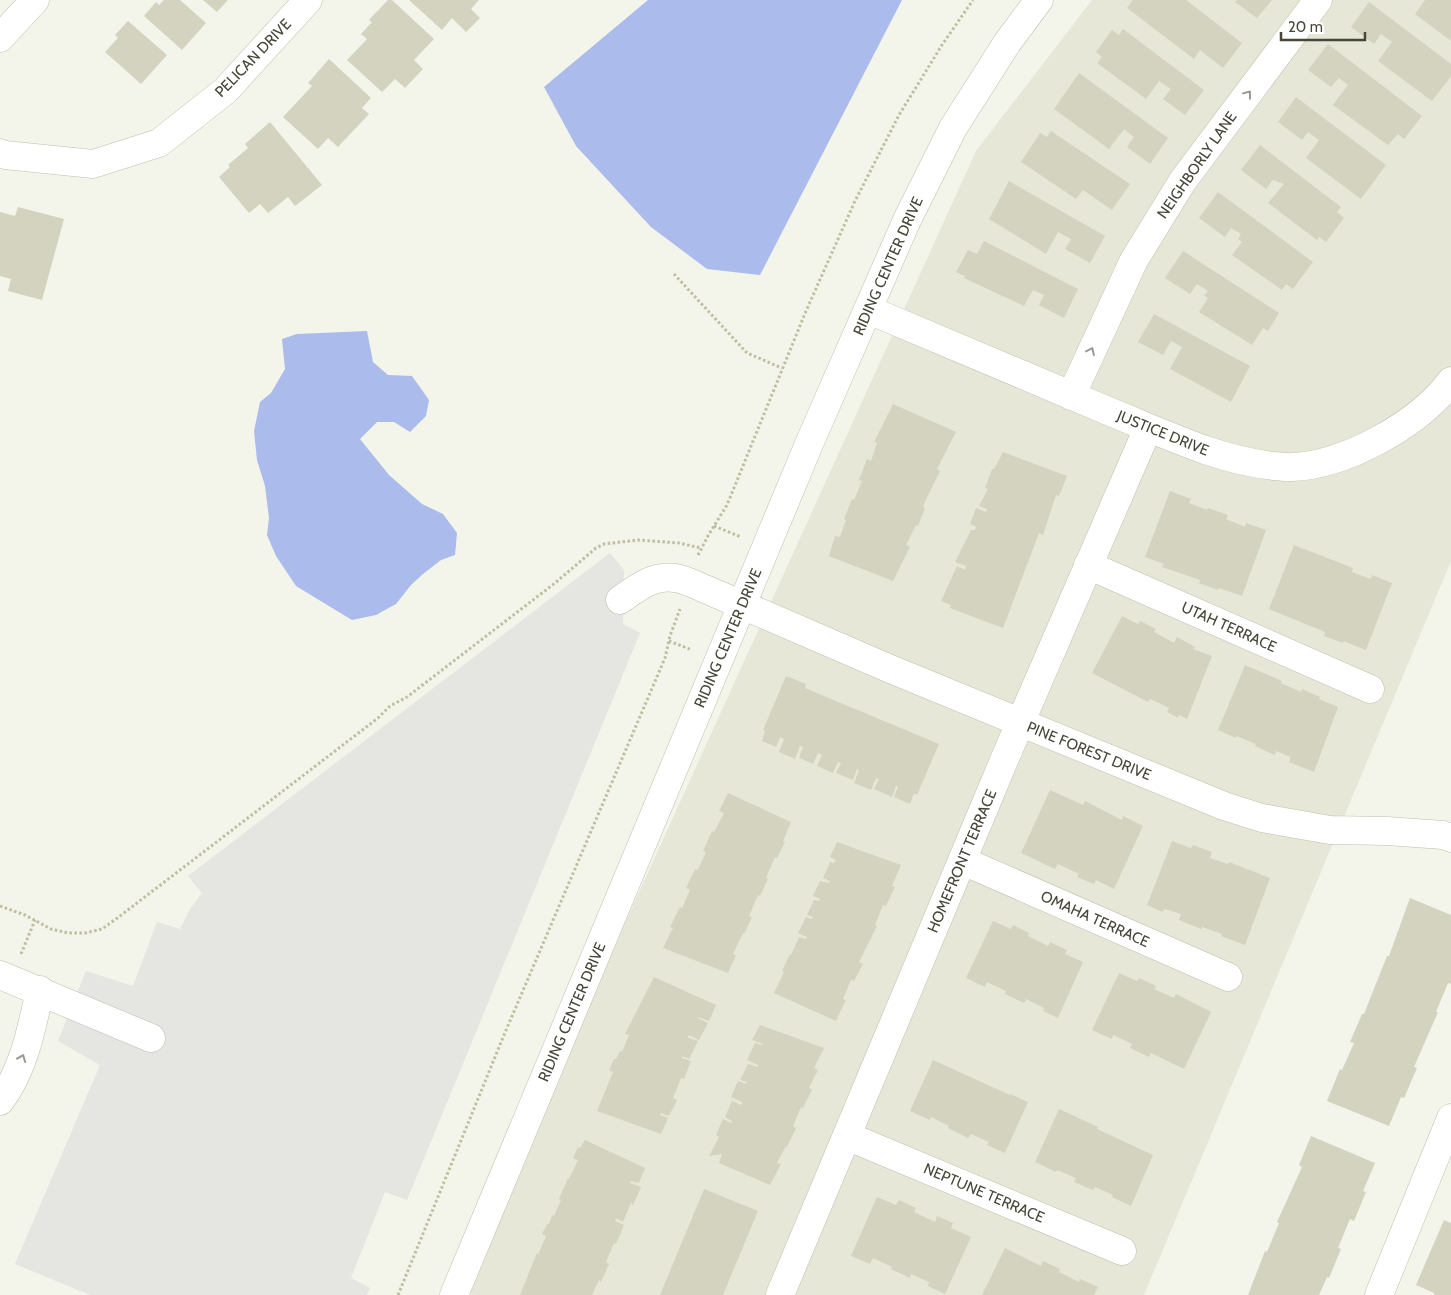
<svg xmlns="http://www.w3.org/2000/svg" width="1451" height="1295" viewBox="0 0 1451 1295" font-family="Cabin,sans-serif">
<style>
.residential{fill:#e7e7d8}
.parking{fill:#e5e5e1}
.water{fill:#abbbeb}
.building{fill:#d4d3c0}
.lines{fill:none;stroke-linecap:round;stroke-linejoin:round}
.minor-casing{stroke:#bebfad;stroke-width:29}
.path{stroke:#bfbf9f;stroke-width:3;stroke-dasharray:2.5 2.5;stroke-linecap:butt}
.minor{stroke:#fff;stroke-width:28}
.oneway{stroke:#9a9992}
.labels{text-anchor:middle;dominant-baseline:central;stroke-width:5;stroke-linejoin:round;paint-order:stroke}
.street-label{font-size:15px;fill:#474638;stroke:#fff}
</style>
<rect width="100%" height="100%" fill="#f3f4ea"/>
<path class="residential" d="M1092 0H1451V561L1144 1295H456L976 151Z"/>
<path class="parking" d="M610 553 624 570 623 624 640 633 407 1200 385 1192 351 1278 370 1288 367 1295H90L15 1264 100 1065 58 1041 86 971 133 986 157 922 180 929 190 909 202 893 188 876Z"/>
<path class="water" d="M648 0H902L760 275 707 269 651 227 576 146 544 87Z
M367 331 373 362 388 375 412 376 429 400 426 416 410 432 394 422H377L360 439 389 475 422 504 443 514 457 533 455 555 441 560 423 574 411 585 396 604 376 615 352 620 296 586 276 556 267 535 269 518 265 486 257 460 254 431 260 402 271 393 285 369 282 339 297 334Z"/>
<path class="building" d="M164 0H180L206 23 182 50 144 16 156 2 159 5Z
M203 0H228L217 12Z
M388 0H392L434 39 414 60 423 69 405 88 395 79 382 92 347 60 367 39 361 34 372 22 369 20Z
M409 0H479L471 9 480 18 466 32 452 18 442 30Z
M1133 0H1186L1242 43 1223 68 1200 50 1194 59 1127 8Z
M1237 0H1272L1257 18 1235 2Z
M1425 0H1451V41L1415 14Z
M1369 2 1451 64V76L1432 101 1378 61 1392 42 1381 34 1374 44 1351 27Z
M128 21 167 55 141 84 105 52 118 38 115 35Z
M1123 29 1204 90 1185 115 1163 99 1171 89 1159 81 1146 99 1097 63 1102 57 1096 52 1112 30 1119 35Z
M1328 44 1422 116 1404 139 1398 134 1388 145 1333 105 1348 85 1339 78 1331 87 1308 70Z
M329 59 371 98 362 108 369 114 338 147 328 138 318 149 283 117 312 86 308 83Z
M1079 73 1168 138 1150 164 1127 147 1134 137 1124 129 1109 149 1054 109Z
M1296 97 1386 165 1361 199 1306 158 1319 140 1308 132 1302 140 1278 122Z
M270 122 322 185 295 206 288 197 268 213 260 204 249 213 219 177 230 167 228 165 248 148 245 144Z
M1051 131 1130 184 1112 210 1083 190 1076 199 1021 162 1040 133 1047 137Z
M1260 145 1341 207 1337 212 1344 218 1326 242 1319 237 1317 240 1268 203 1284 184 1273 180 1266 189 1241 170Z
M1009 181 1105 236 1090 263 1065 249 1071 239 1058 232 1046 254 989 219Z
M1218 192 1313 262 1293 289 1286 284 1282 290 1232 255 1242 242 1238 239 1241 234 1231 228 1225 237 1199 218Z
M18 207 64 219 42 300 8 291 11 279 0 276V212L15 216Z
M984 241 1078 289 1064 318 1039 305 1044 295 1033 290 1024 306 964 278 965 276 956 272 968 250 977 254Z
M1183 251 1279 313 1268 331 1263 328 1252 345 1199 312 1208 298 1204 296 1208 291 1197 284 1190 294 1165 278Z
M1154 314 1250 366 1231 402 1170 369 1182 347 1171 341 1163 355 1138 342Z
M893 404 956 432 937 469 940 471 923 506 925 508 918 526 916 525 906 545 910 547 893 581 829 556 835 536 840 537 846 520 844 519 852 499 854 500 862 481 859 480 867 459 871 461 877 443 874 442Z
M1003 452 1067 476 1059 496 1056 495 1043 535 1039 533 1003 628 950 608 951 605 941 601 957 566 965 570 966 566 955 562 971 530H975L976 527 970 524 976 508 986 512 987 509 979 506 988 489 985 488 992 469H994Z
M1170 491 1191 499 1189 503 1207 510 1208 508 1228 515 1226 519 1245 527 1246 523 1266 530 1242 596 1219 588 1218 590 1199 583 1200 580 1162 567 1164 564 1145 557Z
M1294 545 1353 568 1352 572 1371 579 1372 575 1392 583 1366 650 1343 641V643L1324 636 1325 632 1269 609Z
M1122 616 1138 624 1140 621 1156 629 1154 632 1174 643 1177 637 1195 647 1193 649 1212 656 1187 719 1179 715 1178 718 1167 712 1169 708 1150 699 1148 702 1092 673Z
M1245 665 1282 681 1281 683 1301 692 1302 689 1320 697 1319 699 1338 707 1314 772 1289 762 1291 757 1276 751 1275 755 1255 746 1256 744 1236 736V738L1218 730Z
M786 676 806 684 805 688 939 744 917 795 914 793 910 804 894 797 898 787 896 786 892 797 874 789 879 779 876 778 871 790 854 783 859 770 857 769 853 780 836 773 841 763 838 762 833 773 817 766 822 755 818 753 813 764 799 758 803 747 800 746 795 759 779 752 784 739 780 737 776 747 762 741 765 731 763 730Z
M1050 790 1083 805 1085 801 1122 820 1123 816 1143 826 1114 889 1096 880 1094 884 1077 877 1079 874 1058 864 1055 869 1021 853Z
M728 793 791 822 783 841 785 842 777 858 775 857 766 878 768 879 760 896 758 895 749 916 752 917 744 934 743 933 733 954 736 955 728 973 663 948 673 928 670 927 680 907 682 908 690 890 686 888 695 869 698 870 706 852 703 851 712 831 714 832 724 813 719 811Z
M1172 841 1191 848 1193 845 1212 852 1210 858 1228 864 1229 862 1270 878 1245 945 1221 936 1222 934 1202 927 1201 929 1179 920 1181 914 1164 909 1163 912 1147 905Z
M837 842 901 865 892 886 895 887 886 906 883 905 875 925 877 926 859 962 863 964 854 981 851 980 843 999 846 1000 836 1021 774 993 784 972 782 971 790 954 791 955 799 937 806 939 807 937 798 933 806 917 812 919 813 917 807 915 814 900 819 901 820 899 813 896 820 881 829 883 830 881 823 878 830 862 834 863 836 860 830 857Z
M1410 898 1451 915V984L1448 983 1436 1012H1438L1414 1067 1417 1068 1404 1098 1401 1097 1389 1126 1327 1101 1340 1069 1342 1070 1354 1043 1350 1042 1362 1014H1364L1387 956H1389Z
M993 921 1011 929 1013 925 1029 933 1028 936 1048 946 1050 942 1067 950 1065 954 1083 962 1058 1018 1043 1011 1044 1008 1026 999 1024 1003 1005 994 1006 991 987 982 985 987 966 978Z
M1119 973 1137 981 1139 978 1152 984 1156 986 1154 989 1174 998 1176 994 1211 1012 1184 1069 1151 1053 1149 1057 1130 1048 1132 1044 1113 1035 1112 1039 1092 1030Z
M654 977 716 1005 709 1021 698 1017V1018L708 1023 699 1040 689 1035 687 1037 698 1041 689 1059 682 1056V1058L691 1061 684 1079 681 1078 673 1098 677 1100 669 1116 661 1113 660 1115 668 1118 661 1134 597 1111 613 1072 609 1070 614 1059H616L620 1051 622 1052 629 1035 625 1034Z
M760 1025 824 1048 814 1068 818 1070 809 1088 812 1090 803 1108 801 1107 793 1126 796 1128 787 1147 786 1146 777 1163 781 1164 770 1185 719 1163 722 1154 709 1156 719 1137 716 1135 723 1119 731 1123 732 1121 725 1117 732 1101 741 1105 742 1102 731 1097 738 1081 746 1084 747 1082 740 1080 748 1064 758 1067V1065L747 1060 755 1043 761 1045 763 1044 752 1040Z
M933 1060 1010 1095V1094L1028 1102 1005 1153 987 1145 989 1142 971 1134 968 1138 948 1128 949 1126 931 1117 930 1120 910 1111Z
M1059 1109 1098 1127 1097 1129 1153 1155 1131 1206 1112 1197 1113 1195 1095 1187 1093 1190 1074 1182 1076 1178 1057 1170 1056 1172 1035 1162Z
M1311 1136 1375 1163 1363 1191 1366 1192 1354 1221 1350 1219 1338 1248 1341 1249 1329 1278 1327 1277 1319 1295H1248L1265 1251 1267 1252 1279 1223 1277 1222 1302 1167 1299 1165Z
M585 1140 645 1168 639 1183 631 1181 630 1183 641 1187 633 1205 631 1203 623 1222 616 1218 615 1221 624 1225 616 1244 614 1243 606 1262 609 1264 601 1282 599 1280 592 1295H520L537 1253 538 1255 546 1236 542 1234 547 1224H549L552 1215 554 1216 561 1200 559 1199 568 1178 569 1179 578 1160 573 1158 578 1147 580 1148Z
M704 1189 758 1211 723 1295H660Z
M877 1197 896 1205 899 1200 916 1208 914 1212 935 1222 937 1216 953 1223 951 1228 971 1237 945 1294 928 1286 929 1282 911 1274 910 1278 891 1269 892 1267 873 1258 870 1264 851 1256Z
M1444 1220 1451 1223V1295H1434V1293L1416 1285Z
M1005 1248 1041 1266 1043 1261 1060 1269 1059 1272 1079 1282 1080 1279 1098 1287 1094 1295H982Z"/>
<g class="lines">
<defs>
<path id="minor" d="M0 38 35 0
M0 153 5 155 93 164 159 143 226 90 308 0
M869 310C950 344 1031 379 1113 413 1165 434 1217 460 1274 466 1280 466 1286 468 1292 467 1346 465 1419 424 1451 381
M1071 396 1134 260 1182 182 1318 0
M1088 565 1370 689
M620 600C642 584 661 570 689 582L888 668 1224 806 1262 818 1330 830 1387 831 1443 835 1451 838
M963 861 1228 977
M0 975 151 1038
M0 1101C24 1070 32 1027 40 990
M847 1136 1122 1251
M454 1295 809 444 907 220 953 128 1007 43 1039 0
M780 1295 1005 758 1148 428
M1379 1295 1451 1118"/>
</defs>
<use href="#minor" class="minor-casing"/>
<path class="path" d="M674 274 747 353 782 368
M714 526 741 537
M698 555 709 534 727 505 806 311 855 201 899 115 942 45 973 0
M669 641 692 650
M0 906 25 915 51 929 68 933H85L102 929 116 919 184 867 378 718 390 706 407 697 555 583 596 548 604 544 638 540 679 543 701 548
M21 954 35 920
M398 1295 504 1035 665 658 670 636 680 609"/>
<use href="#minor" class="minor"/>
</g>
<defs><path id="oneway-chevron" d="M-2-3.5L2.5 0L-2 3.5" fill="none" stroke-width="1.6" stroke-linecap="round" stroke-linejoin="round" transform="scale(1.25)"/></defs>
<g class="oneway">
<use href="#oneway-chevron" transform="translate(1248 94) rotate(-53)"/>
<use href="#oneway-chevron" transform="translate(1091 351) rotate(-65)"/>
<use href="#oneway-chevron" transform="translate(22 1058) rotate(-68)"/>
</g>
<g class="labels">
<g class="street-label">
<text transform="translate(253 58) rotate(-46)">PELICAN DRIVE</text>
<text transform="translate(1197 165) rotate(-55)">NEIGHBORLY LANE</text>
<text transform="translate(888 266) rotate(-66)">RIDING CENTER DRIVE</text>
<text transform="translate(1163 433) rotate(22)">JUSTICE DRIVE</text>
<text transform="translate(1229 627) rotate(24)">UTAH TERRACE</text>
<text transform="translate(728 638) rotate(-67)">RIDING CENTER DRIVE</text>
<text transform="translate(1089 751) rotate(22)">PINE FOREST DRIVE</text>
<text transform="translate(962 861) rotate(-67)">HOMEFRONT TERRACE</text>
<text transform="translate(1095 919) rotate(24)">OMAHA TERRACE</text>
<text transform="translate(572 1012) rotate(-67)">RIDING CENTER DRIVE</text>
<text transform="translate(984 1193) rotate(23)">NEPTUNE TERRACE</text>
</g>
</g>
<path d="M1281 32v8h84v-8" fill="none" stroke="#474638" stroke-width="2.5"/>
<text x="1288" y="32" font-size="15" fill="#474638" stroke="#ffffff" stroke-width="4" paint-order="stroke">20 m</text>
</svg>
